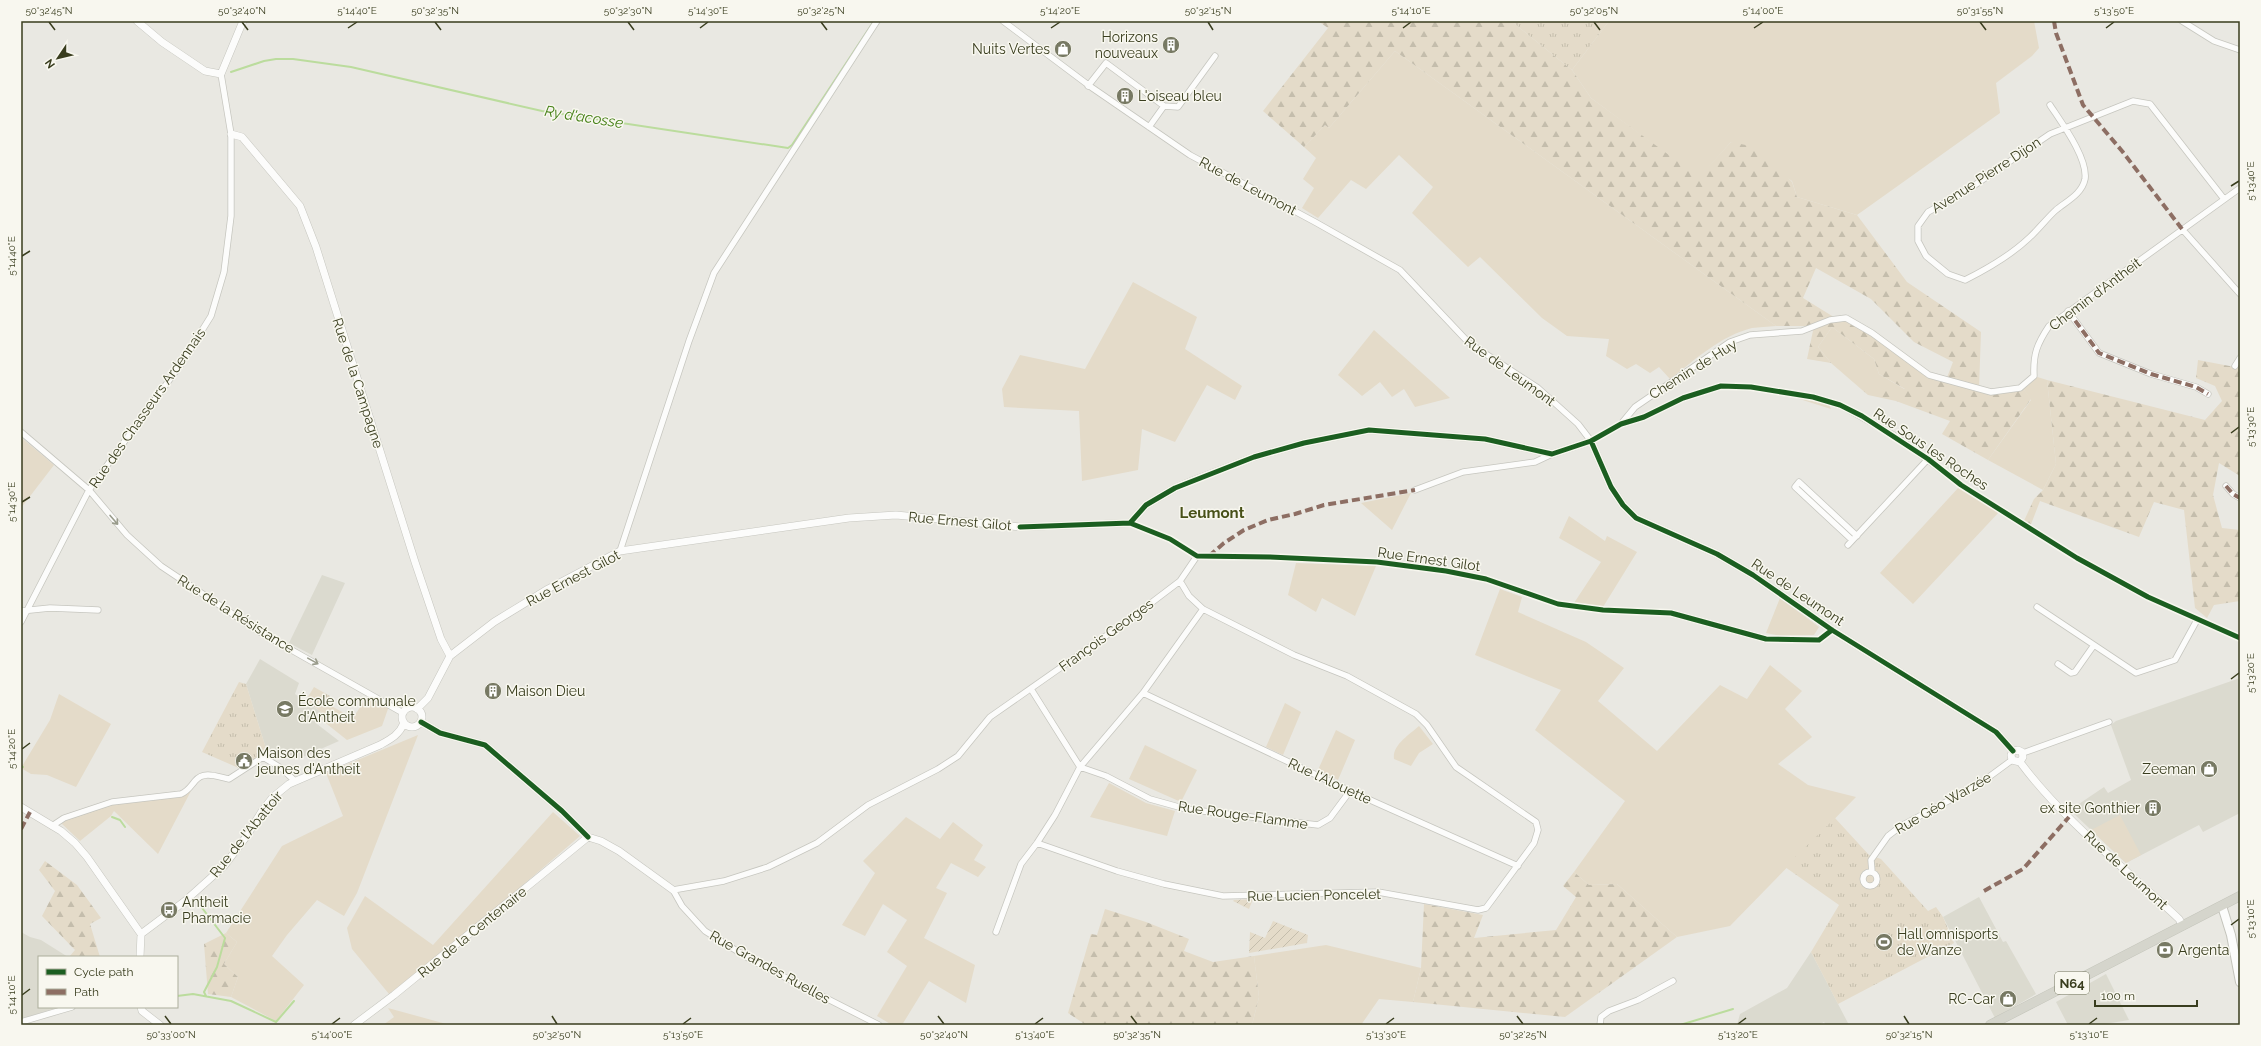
<svg xmlns="http://www.w3.org/2000/svg" width="2261" height="1046" viewBox="0 0 2261 1046" font-family="Raleway,sans-serif">
<style>
.built{fill:#dbdacf}
.grass{fill:#e4dbc9}
.forest{fill:url(#forest-firs);fill-rule:evenodd}
.park{fill:url(#park-tufts)}
.garden{fill:url(#garden-furrows)}
.lines{fill:none;stroke-linecap:round;stroke-linejoin:round}
.stream{stroke:#bbdc9d;stroke-width:2}
.minor-casing{stroke:#c6c6bf;stroke-width:7}
.tertiary-casing{stroke:#c6c6bf;stroke-width:8}
.secondary-casing{stroke:#c4c4bc;stroke-width:10}
.primary-casing{stroke:#c4c5bb;stroke-width:10}
.minor{stroke:#fcfcfb;stroke-width:5.5}
.tertiary{stroke:#fcfcfb;stroke-width:7}
.secondary{stroke:#fcfcfb;stroke-width:8}
.primary{stroke:#d5d5cc;stroke-width:9}
.quiet{stroke:#8d6e63;stroke-width:4;stroke-dasharray:8 4;stroke-linecap:butt}
.cycleway-casing{stroke:#f8f7ef;stroke-width:8}
.cycleway{stroke:#1b5e20;stroke-width:5}
.oneway{stroke:#9a9c8c}
.ticks{fill:none;stroke:#393d1e;stroke-width:1.5}
.labels{text-anchor:middle;dominant-baseline:central;stroke-width:3;stroke-linejoin:round;paint-order:stroke}
.shield{fill:#f8f7ef;stroke:#72755d;stroke-width:1}
.shield-label{font-size:13px;font-weight:bold;fill:#393d1e}
.poi-label{font-size:14px;fill:#393d1e;stroke:#f8f7ef;text-anchor:start}
.street-label{font-size:14px;fill:#393d1e;stroke:#f8f7ef}
.water-label{font-size:15px;font-style:italic;fill:#427e13;stroke:#f8f7ef}
.neighbourhood-label{font-size:15px;font-weight:bold;fill:#485118;stroke:#f8f7ef}
.neatline{fill:none;stroke:#393d1e;stroke-width:1.5}
.ticks-label{font-size:10px;text-anchor:middle;fill:#393d1e}
</style>
<defs>
<pattern id="forest-firs" width="22" height="20" patternUnits="userSpaceOnUse"><rect width="22" height="20" fill="#e4dbc9"/><path d="M5 1l3.5 6h-7zM16 11l3.5 6h-7z" fill="#c4bdac"/></pattern>
<pattern id="park-tufts" width="24" height="20" patternUnits="userSpaceOnUse"><rect width="24" height="20" fill="#e4dbc9"/><path d="M3 7l-1-3M5 7V3M7 7l1-3M15 17l-1-3M17 17v-4M19 17l1-3" fill="none" stroke="#c4bdac"/></pattern>
<pattern id="garden-furrows" width="10" height="10" patternUnits="userSpaceOnUse"><rect width="10" height="10" fill="#e4dbc9"/><path d="M-1 1l2-2M0 10L10 0M9 11l2-2" fill="none" stroke="#c4bdac"/></pattern>
</defs>
<rect width="100%" height="100%" fill="#e9e8e2"/>
<path class="built" d="M322 575 345 583 312 655 289 643Z
M260 659 299 683 295 694 321 712 317 724 339 741 298 759 268 755 246 684Z
M2240 678V813L2203 832 2199 825 2126 863 2070 810 2104 787 2108 793 2131 780 2111 725 2116 721Z
M1979 897 2003 942 2006 941 2036 994 1995 1018 1943 917Z
M21 932 30 937 41 940 68 957H39V1007L56 1008 21 1019Z
M1811 952 1849 1025H1826L1824 1022 1818 1025H1737L1740 1014 1787 988Z
M2106 974 2129 1020 2099 1025H2068L2056 1002Z"/>
<path class="grass" d="M1609 21H2034L2039 48 2032 56 1996 83 2000 113 1857 215 1797 197 1792 181 1731 142 1699 178 1591 98 1572 70Z
M1395 51 1776 326C1768 327 1759 327 1752 328 1720 336 1695 360 1670 379L1659 367 1650 373 1636 364 1627 369 1606 356 1609 339 1567 336 1542 318 1480 257 1468 267 1412 213 1433 187 1399 155 1366 189 1351 180 1318 218 1302 208 1314 188 1303 179 1316 158 1304 147 1325 125 1329 128Z
M1133 282 1197 317 1185 349 1242 386 1235 400 1207 385 1175 442 1142 429 1138 470 1082 481 1079 411 1004 407 1002 389 1020 355 1085 369Z
M1832 327 1874 359 1879 374 1906 390 1861 389 1831 363 1818 347Z
M1374 330 1450 398 1415 407 1404 389 1392 397 1380 382 1362 396 1338 375Z
M2034 376 2047 380 2056 464 2043 490 1988 460 2031 400 2022 387Z
M1790 396 1829 405 1831 409Z
M23 439 54 465 21 508V442Z
M1959 487 2000 511 1913 604 1880 573Z
M1411 493 1392 530 1361 503Z
M1569 516 1605 541 1607 536 1637 552 1603 607 1574 603 1601 562 1559 538Z
M1296 563 1376 566 1355 616 1322 598 1316 612 1288 595Z
M1500 589 1522 597 1518 612 1586 642 1624 668 1598 701 1657 751 1720 685 1747 699 1770 665 1802 691 1785 709 1812 737 1778 764 1808 785 1856 797 1730 926 1677 937 1617 884 1589 885 1574 872 1625 801 1535 730 1561 690 1475 655Z
M1780 598 1819 627 1814 635 1781 636 1766 633Z
M59 694 111 724 76 787 47 775 31 774 21 768 50 720Z
M368 695 389 706 382 726 347 740 318 717 326 703 353 718Z
M1285 703 1301 712 1283 755 1266 747Z
M1419 726 1433 744 1419 753 1411 766 1394 759C1392 745 1409 735 1419 726Z
M1336 730 1355 740 1338 780 1318 770Z
M418 735 357 893 344 916 317 900 287 935 272 956 304 985 276 1021 231 997 238 977 224 964 237 942 226 933 282 846 343 816 326 773Z
M1145 745 1197 770 1181 802 1129 779Z
M1109 783 1146 803 1175 811 1167 836 1090 817Z
M191 791 158 854 114 811 111 816 80 841 61 823C85 809 116 803 143 800 163 798 172 799 191 791Z
M553 812 580 836 454 944 389 994 352 949 347 928 365 896 433 945Z
M2120 815 2141 855 2126 863 2091 830Z
M906 817 940 839 953 822 983 845 974 860 986 867 978 877 951 863 936 888 947 893 924 938 975 965 966 1003 929 981 902 1025H892L877 1016 907 966 887 952 907 920 883 904 865 936 842 925 875 873 863 861Z
M1326 945 1421 968 1413 1002 1379 999 1361 1025H1252L1259 997 1254 956Z
M388 1008 450 1025H383L394 1017Z"/>
<path class="forest" d="M1318 21H1511L1572 70 1591 98 1699 177 1731 142 1760 148 1792 182 1797 197 1857 215 1907 282 1981 332 1979 389 1991 392 2022 387 2031 399 1988 460 1942 434 1950 421 1896 401 1868 395 1861 389H1905L1879 374 1874 359 1832 327 1818 347 1831 363 1807 359 1814 326H1776L1395 51 1329 128 1325 125 1304 147 1263 111 1328 28ZM1816 268 1871 299 1914 342 1953 362 1946 380 1929 375 1853 320 1837 319 1803 298Z
M2198 360 2240 368V476L2219 463 2213 495 2222 528 2240 530V601L2214 605 2207 618 2195 608 2184 510 2154 502 2139 537 2040 501 2030 527 2023 523 2034 499 2043 490 2056 464 2047 380 2205 420 2222 401 2215 386 2196 378Z
M45 861 77 885 101 918 90 924 100 957H69L75 950 42 916 55 891 39 870Z
M1574 872 1589 885 1617 884 1677 937 1565 1017 1413 1002 1421 968 1424 904 1483 915 1474 938 1556 930 1576 897 1563 886Z
M1105 909 1146 922 1189 939 1184 951 1213 962 1254 956 1259 997 1252 1025H1086L1068 1013 1091 934 1097 935Z
M226 933 237 942 224 964 238 977 231 997 208 994 204 944Z"/>
<path class="park" d="M1511 21H1609L1572 70Z
M239 682 246 684 268 755 241 769 202 752Z
M314 687 330 696 321 712 306 700Z
M1835 818 1869 855 1881 859 1928 911 1936 907 1943 917 1954 943 1838 1004 1811 952 1839 905 1785 867Z"/>
<path class="garden" d="M1253 899 1249 909 1233 901 1234 900Z
M1273 921 1308 935 1307 943 1249 953 1250 932 1265 938Z"/>
<g class="lines">
<path class="stream" d="M231 72 264 61 276 59H293L351 67 542 111 788 148 792 145 874 21
M21 766 23 767
M112 817 120 820 125 827
M196 900 225 938 217 967 204 992 206 996
M177 996 193 994 231 1001 276 1022 294 1001
M1680 1025 1733 1009"/>
<defs>
<path id="minor" d="M1003 21 1091 87 1190 155 1315 222 1400 270 1469 343 1538 388 1578 424 1591 441 1621 424 1644 417 1683 398 1721 386 1751 387 1813 397 1840 405 1897 437 1961 485 2077 558 2148 597 2240 638
M2182 21 2214 41 2240 50
M1088 86 1106 63 1164 106 1149 127
M2050 105C2061 122 2088 158 2085 179 2082 194 2067 201 2056 210 2047 218 2039 229 2029 238 2011 255 1987 269 1965 280L1948 274 1926 256 1918 241V226L1928 212 1966 191 2050 134 2133 101 2150 104 2224 199
M1164 106 1178 107 1215 56
M2182 229 2240 294
M2068 311 2099 353 2151 374 2196 387 2208 394
M2235 366 2240 358
M1621 424 1635 407 1730 342 1750 335 1802 331 1830 320 1846 318 1872 333 1929 375 1991 392 2020 388 2034 376C2033 354 2037 344 2049 326L2240 188
M21 432 89 490 127 535 161 566 258 631 403 713
M2226 486 2233 494 2240 498
M1415 490 1463 472 1535 462 1552 454
M1130 523 1170 539 1197 556 1270 557 1377 562 1446 571 1486 579 1558 604 1603 610 1671 613 1766 639 1819 640 1832 630
M1852 540 1795 487 1799 482 1857 536
M1848 545 1928 459
M620 551 689 341 714 273 877 21
M2037 607 2136 673 2175 660 2197 620
M21 611 50 608 98 610
M21 622 89 490 181 364 211 316 224 272 231 216V134L221 74
M2058 664 2071 673 2075 672 2094 645
M1031 689 1080 767
M1143 693 1350 791 1518 866
M2023 753 2109 722
M1080 767 1106 776 1150 799 1186 809 1318 825 1330 818 1350 791
M52 826 64 818 112 802 181 794C188 791 190 787 195 781 204 770 218 777 229 779L263 757 281 768 295 781
M1037 843 1117 871 1164 884 1223 896 1378 892 1478 910 1486 908 1534 843 1538 830 1536 822 1456 767 1427 725 1416 714 1347 676 1294 655 1203 609 1189 596 1180 581
M1863 879a7 7 0 1 1 14 0a7 7 0 1 1-14 0Z
M1872 872 1871 860 1888 836 1901 826 1978 785 2012 760
M996 932 1021 864 1037 843 1055 815 1080 767 1143 693 1203 609
M21 1022 72 1007
M879 1025 753 961 705 931 682 906 673 890 724 881 768 867 817 843 868 805 938 769 958 756 990 717 1130 619 1180 581 1197 556
M1600 1025 1601 1017 1609 1011 1638 1000 1673 981"/>
<path id="tertiary" d="M137 21 162 42 205 71 221 74 243 21
M231 134 242 137 300 206 316 247 415 562 441 639 450 656
M402 717a10 10 0 1 1 20 0a10 10 0 1 1-20 0Z
M417 709 428 698 450 656 494 622 548 589 620 551 849 518 896 515 1020 527 1130 523 1146 505 1175 488 1192 481 1254 457 1304 443 1369 430 1485 439 1552 454 1591 441 1611 487 1623 505 1636 518 1717 554 1753 575 1832 630 1996 732 2013 751
M421 722 440 733 485 745 562 811 588 837 601 841 619 851 673 890
M2013 751 2018 750 2022 752 2023 757 2020 762
M2013 751 2011 755 2012 760 2020 762
M2020 762C2064 821 2125 868 2179 919L2183 926
M21 807 61 831 75 843 87 857 141 934 140 957
M141 934 185 901 224 866 246 837 262 811 273 797 289 784 380 745C391 739 399 735 404 723
M141 1007 142 1011 160 1025
M354 1025 394 995 588 837"/>
<path id="secondary" d="M2222 906 2231 935 2240 982"/>
<path id="primary" d="M1990 1025 2240 896"/>
</defs>
<use href="#minor" class="minor-casing"/>
<use href="#tertiary" class="tertiary-casing"/>
<use href="#secondary" class="secondary-casing"/>
<use href="#primary" class="primary-casing"/>
<use href="#minor" class="minor"/>
<use href="#tertiary" class="tertiary"/>
<use href="#secondary" class="secondary"/>
<use href="#primary" class="primary"/>
<path class="quiet" d="M2054 21 2056 33 2083 105 2122 151 2182 229
M2068 311 2099 353 2151 374 2196 387 2208 394
M2226 486 2233 494 2240 498
M1209 556 1224 543 1244 530 1268 520 1295 514 1324 505 1415 490
M21 829 30 812
M1984 891 2023 869 2069 817"/>
<defs>
<path id="cycleway" d="M1591 441 1611 487 1623 505 1636 518 1717 554 1753 575 1832 630 1996 732 2013 751
M1130 523 1146 505 1175 488 1254 457 1304 443 1369 430 1485 439 1552 454 1591 441 1621 424 1644 417 1683 398 1721 386 1751 387 1813 397 1840 405 1862 416 1928 459 1961 485 2077 558 2148 597 2240 638
M1020 527 1130 523 1170 539 1197 556 1270 557 1377 562 1446 571 1486 579 1558 604 1603 610 1671 613 1766 639 1819 640 1832 630
M421 722 440 733 485 745 562 811 588 837"/>
</defs>
<use href="#cycleway" class="cycleway-casing"/>
<use href="#cycleway" class="cycleway"/>
</g>
<defs><path id="oneway-shaft" d="M-6 0H5M1.5-3L5.5 0L1.5 3" fill="none" stroke-width="1.6" stroke-linecap="round" stroke-linejoin="round"/></defs>
<g class="oneway">
<use href="#oneway-shaft" transform="translate(114 520) rotate(49)"/>
<use href="#oneway-shaft" transform="translate(313 661) rotate(29)"/>
</g>
<path class="ticks" d="M49 22 55 30M242 22 248 30M435 22 441 30M628 22 634 30M821 22 827 30M1208 22 1213 30M1594 22 1600 30M1980 22 1986 30M348 28 357 22M700 28 708 22M1051 28 1060 22M1403 28 1411 22M1754 28 1763 22M2106 28 2114 22M2231 186 2239 181M22 256 30 251M2231 433 2239 427M22 502 30 497M2231 679 2239 673M22 749 30 743M2231 925 2239 919M22 995 30 989M165 1016 171 1024M552 1016 557 1024M938 1016 944 1024M1131 1016 1137 1024M1517 1016 1523 1024M1904 1016 1909 1024M332 1024 340 1018M683 1024 691 1018M1035 1024 1043 1018M1386 1024 1394 1018M1738 1024 1746 1018M2089 1024 2097 1018"/>
<defs>
<symbol id="building-disc" viewBox="-11 -11 22 22"><circle r="9.5" fill="#777963" stroke="#f8f7ef"/><path d="M-4-6H4V6H1V3H-1V6H-4ZM-2.5-4.3h1.7v1.8h-1.7ZM.8-4.3h1.7v1.8H.8ZM-2.5-1h1.7V.8h-1.7ZM.8-1h1.7V.8H.8Z" fill="#fff"/></symbol>
<symbol id="shop-disc" viewBox="-11 -11 22 22"><circle r="9.5" fill="#777963" stroke="#f8f7ef"/><path d="M-5-2.5h2.3a2.7 3.5 0 0 1 5.4 0H5L5.5 6h-11ZM-1.5-2.5h3a1.5 2.3 0 0 0-3 0Z" fill="#fff"/></symbol>
<symbol id="school-disc" viewBox="-11 -11 22 22"><circle r="9.5" fill="#777963" stroke="#f8f7ef"/><path d="M0-5L7-2L0 1L-7-2ZM-4 1L0 2.5L4 1V4Q0 6-4 4Z" fill="#fff"/></symbol>
<symbol id="civic-disc" viewBox="-11 -11 22 22"><circle r="9.5" fill="#777963" stroke="#f8f7ef"/><path d="M-.6-6.5H3V-4.5H.6V-3L4-1V1h2V6H-6V1h2V-1L-.6-3ZM-1.2 2.5V6h2.4V2.5Z" fill="#fff"/></symbol>
<symbol id="bus-disc" viewBox="-11 -11 22 22"><circle r="9.5" fill="#777963" stroke="#f8f7ef"/><path d="M-5-6H5V4H4V6H2V4H-2V6H-4V4H-5ZM-3.5-4V0h7V-4ZM-3.5 1.2v1.5H-2V1.2ZM2 1.2v1.5H3.5V1.2Z" fill="#fff"/></symbol>
<symbol id="stadium-disc" viewBox="-11 -11 22 22"><circle r="9.5" fill="#777963" stroke="#f8f7ef"/><path d="M0-5a6.5 5 0 1 0 0 10a6.5 5 0 1 0 0-10ZM-3.5-1.8h7v3.6h-7Z" fill="#fff"/></symbol>
<symbol id="bank-disc" viewBox="-11 -11 22 22"><circle r="9.5" fill="#777963" stroke="#f8f7ef"/><path d="M-6-4H6V4H-6ZM0-2.3a2.3 2.3 0 1 0 0 4.6a2.3 2.3 0 1 0 0-4.6Z" fill="#fff"/></symbol>
</defs>
<g fill-rule="evenodd">
<use href="#building-disc" x="1161" y="35" width="20" height="20"/>
<use href="#shop-disc" x="1053" y="39" width="20" height="20"/>
<use href="#building-disc" x="1115" y="86" width="20" height="20"/>
<use href="#building-disc" x="483" y="681" width="20" height="20"/>
<use href="#school-disc" x="275" y="699" width="20" height="20"/>
<use href="#civic-disc" x="234" y="751" width="20" height="20"/>
<use href="#shop-disc" x="2199" y="759" width="20" height="20"/>
<use href="#building-disc" x="2143" y="798" width="20" height="20"/>
<use href="#bus-disc" x="159" y="900" width="20" height="20"/>
<use href="#stadium-disc" x="1874" y="932" width="20" height="20"/>
<use href="#bank-disc" x="2155" y="940" width="20" height="20"/>
<use href="#shop-disc" x="1998" y="989" width="20" height="20"/>
</g>
<g class="labels">
<rect class="shield" x="2055" y="972" width="34" height="22" rx="3"/>
<g class="shield-label">
<text x="2072" y="983">N64</text>
</g>
<g class="poi-label">
<text x="1158" y="37" text-anchor="end">Horizons<tspan x="1158" dy="16">nouveaux</tspan></text>
<text x="1050" y="49" text-anchor="end">Nuits Vertes</text>
<text x="1138" y="96">L'oiseau bleu</text>
<text x="506" y="691">Maison Dieu</text>
<text x="298" y="701">École communale<tspan x="298" dy="16">d'Antheit</tspan></text>
<text x="257" y="753">Maison des<tspan x="257" dy="16">jeunes d'Antheit</tspan></text>
<text x="2196" y="769" text-anchor="end">Zeeman</text>
<text x="2140" y="808" text-anchor="end">ex site Gonthier</text>
<text x="182" y="902">Antheit<tspan x="182" dy="16">Pharmacie</tspan></text>
<text x="1897" y="934">Hall omnisports<tspan x="1897" dy="16">de Wanze</tspan></text>
<text x="2178" y="950">Argenta</text>
<text x="1995" y="999" text-anchor="end">RC-Car</text>
</g>
<g class="street-label">
<text transform="translate(1986 175) rotate(-33)">Avenue Pierre Dijon</text>
<text transform="translate(1248 186) rotate(28)">Rue de Leumont</text>
<text transform="translate(2095 294) rotate(-37)">Chemin d'Antheit</text>
<text transform="translate(1693 369) rotate(-32)">Chemin de Huy</text>
<text transform="translate(1510 371) rotate(36)">Rue de Leumont</text>
<text transform="translate(358 383) rotate(72)">Rue de la Campagne</text>
<text transform="translate(147 408) rotate(-55)">Rue des Chasseurs Ardennais</text>
<text transform="translate(1931 449) rotate(34)">Rue Sous les Roches</text>
<text transform="translate(960 521) rotate(5)">Rue Ernest Gilot</text>
<text transform="translate(1429 559) rotate(8)">Rue Ernest Gilot</text>
<text transform="translate(573 578) rotate(-28)">Rue Ernest Gilot</text>
<text transform="translate(1798 592) rotate(34)">Rue de Leumont</text>
<text transform="translate(236 614) rotate(32)">Rue de la Résistance</text>
<text transform="translate(1106 635) rotate(-36)">François Georges</text>
<text transform="translate(1330 781) rotate(25)">Rue l'Alouette</text>
<text transform="translate(1943 803) rotate(-30)">Rue Géo Warzée</text>
<text transform="translate(1243 815) rotate(8)">Rue Rouge-Flamme</text>
<text transform="translate(246 834) rotate(-51)">Rue de l'Abattoir</text>
<text transform="translate(2126 870) rotate(43)">Rue de Leumont</text>
<text transform="translate(1314 895) rotate(-1)">Rue Lucien Poncelet</text>
<text transform="translate(472 932) rotate(-39)">Rue de la Centenaire</text>
<text transform="translate(770 967) rotate(29)">Rue Grandes Ruelles</text>
</g>
<g class="water-label">
<text transform="translate(584 117) rotate(9)">Ry d'acosse</text>
</g>
<g class="neighbourhood-label">
<text x="1212" y="513">Leumont</text>
</g>
</g>
<rect width="2261" height="1046" fill="none" stroke="#f8f7ef" stroke-width="44"/>
<rect x="38" y="956" width="140" height="52" fill="#f8f7ef" stroke="#acad9b"/>
<rect x="46" y="969" width="20" height="6" fill="#1b5e20" stroke="#acad9b"/>
<text x="74" y="976" font-size="12" fill="#393d1e">Cycle path</text>
<rect x="46" y="989" width="20" height="6" fill="#8d6e63" stroke="#acad9b"/>
<text x="74" y="996" font-size="12" fill="#393d1e">Path</text>
<g transform="translate(58 58) rotate(235)" stroke="#f8f7ef" stroke-width="3" paint-order="stroke">
<path d="M0-3L7 15L0 10L-7 15Z" fill="#393d1e"/>
<text y="-6" font-size="11" font-weight="bold" text-anchor="middle" fill="#393d1e">N</text>
</g>
<path d="M2095 1000v6h102v-6" fill="none" stroke="#393d1e" stroke-width="2"/>
<text x="2101" y="1000" font-size="12" fill="#393d1e" stroke="#f8f7ef" stroke-width="3" paint-order="stroke">100 m</text>
<rect x="22" y="22" width="2217" height="1002" class="neatline"/>
<g class="ticks-label">
<text x="49" y="14">50°32'45"N</text>
<text x="242" y="14">50°32'40"N</text>
<text x="357" y="14">5°14'40"E</text>
<text x="435" y="14">50°32'35"N</text>
<text x="628" y="14">50°32'30"N</text>
<text x="708" y="14">5°14'30"E</text>
<text x="821" y="14">50°32'25"N</text>
<text x="1060" y="14">5°14'20"E</text>
<text x="1208" y="14">50°32'15"N</text>
<text x="1411" y="14">5°14'10"E</text>
<text x="1594" y="14">50°32'05"N</text>
<text x="1763" y="14">5°14'00"E</text>
<text x="1980" y="14">50°31'55"N</text>
<text x="2114" y="14">5°13'50"E</text>
<text transform="translate(2250 181) rotate(-90)" y="4">5°13'40"E</text>
<text transform="translate(11 256) rotate(-90)" y="4">5°14'40"E</text>
<text transform="translate(2250 427) rotate(-90)" y="4">5°13'30"E</text>
<text transform="translate(11 502) rotate(-90)" y="4">5°14'30"E</text>
<text transform="translate(2250 673) rotate(-90)" y="4">5°13'20"E</text>
<text transform="translate(11 749) rotate(-90)" y="4">5°14'20"E</text>
<text transform="translate(2250 919) rotate(-90)" y="4">5°13'10"E</text>
<text transform="translate(11 995) rotate(-90)" y="4">5°14'10"E</text>
<text x="171" y="1038">50°33'00"N</text>
<text x="332" y="1038">5°14'00"E</text>
<text x="557" y="1038">50°32'50"N</text>
<text x="683" y="1038">5°13'50"E</text>
<text x="944" y="1038">50°32'40"N</text>
<text x="1035" y="1038">5°13'40"E</text>
<text x="1137" y="1038">50°32'35"N</text>
<text x="1386" y="1038">5°13'30"E</text>
<text x="1523" y="1038">50°32'25"N</text>
<text x="1738" y="1038">5°13'20"E</text>
<text x="1909" y="1038">50°32'15"N</text>
<text x="2089" y="1038">5°13'10"E</text>
</g>
</svg>
